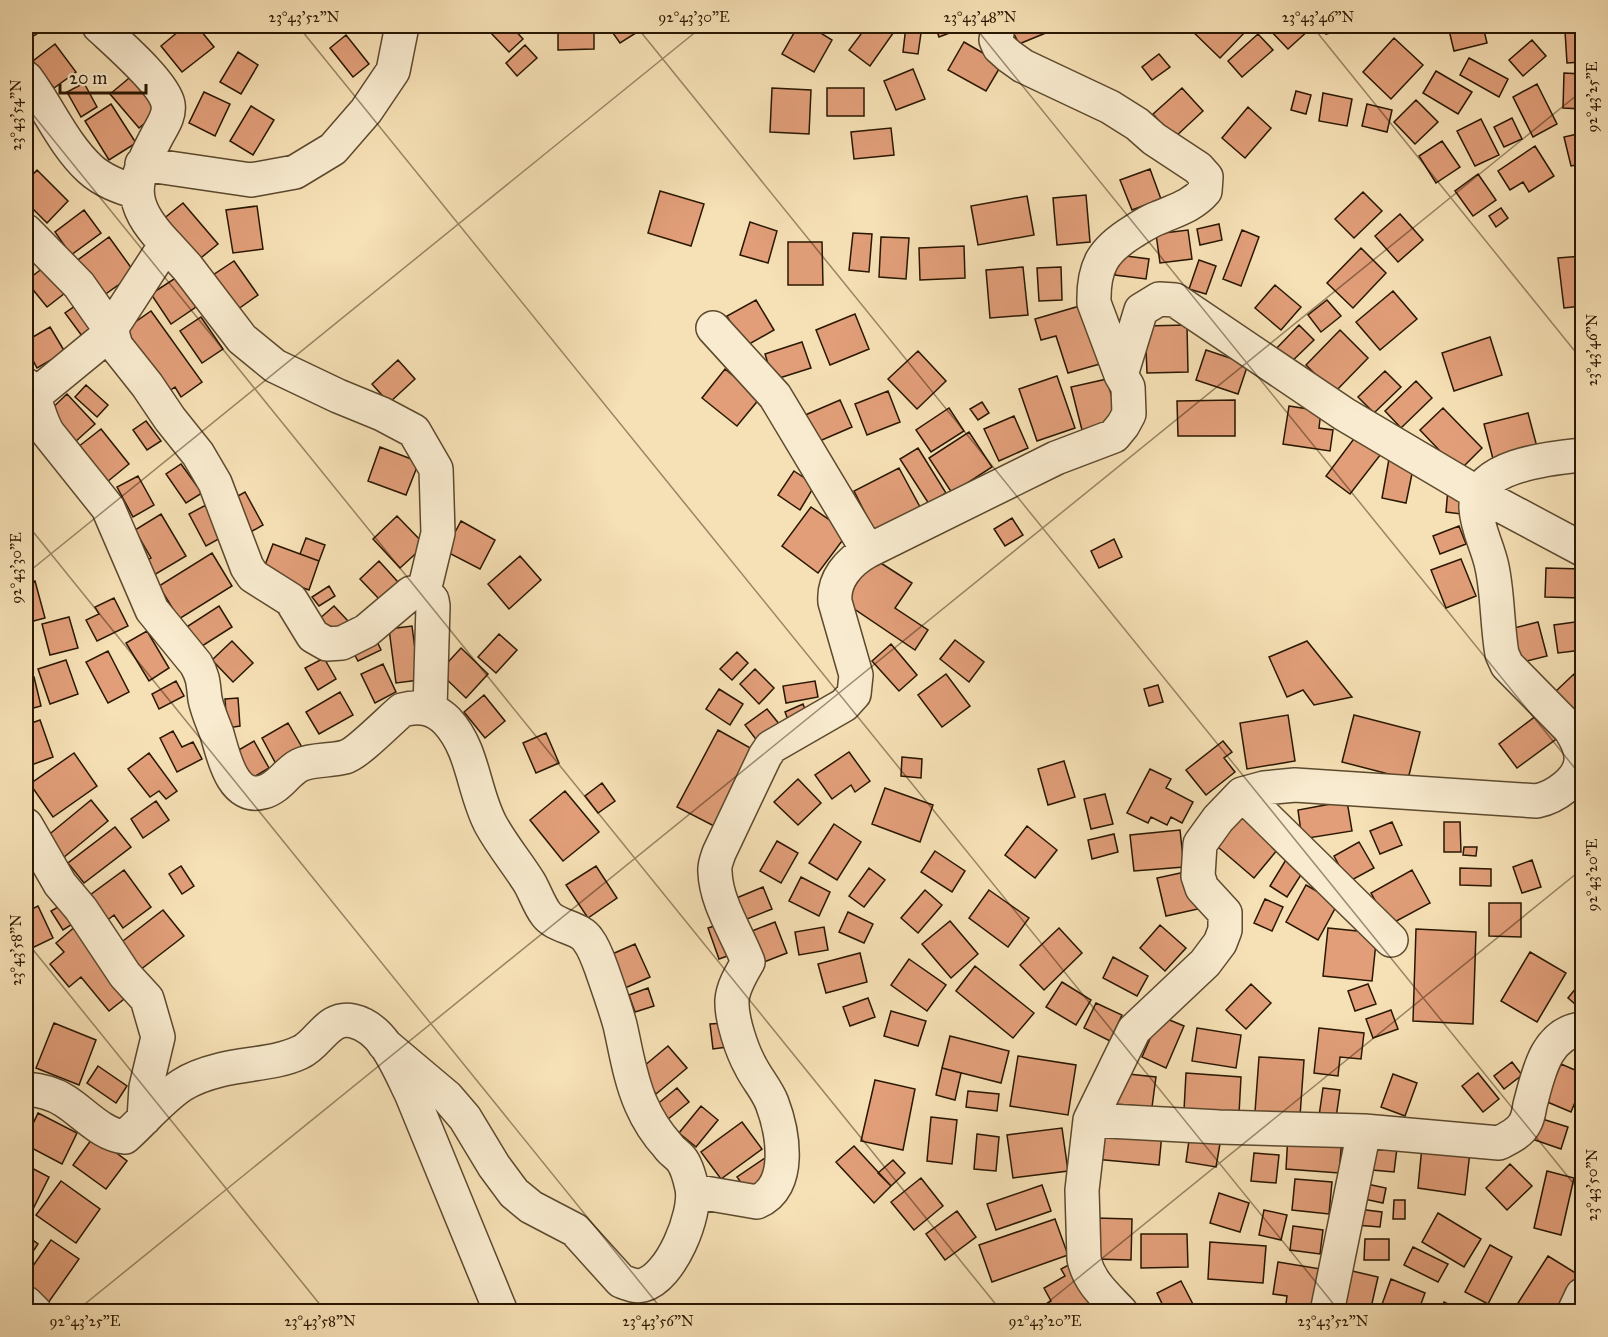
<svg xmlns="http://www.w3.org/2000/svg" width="1608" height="1337" viewBox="0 0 1608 1337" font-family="'IM FELL Great Primer',serif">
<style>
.building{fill:#e19e79;stroke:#291701;stroke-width:1.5}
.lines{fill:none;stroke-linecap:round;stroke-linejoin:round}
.minor-casing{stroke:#5c492e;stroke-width:36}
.minor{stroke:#f9ebcf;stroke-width:33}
.ticks{fill:none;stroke:#291701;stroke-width:1.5;stroke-opacity:0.45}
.neatline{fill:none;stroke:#291701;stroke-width:2}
.ticks-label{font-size:15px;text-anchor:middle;fill:#291701}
</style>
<rect width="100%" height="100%" fill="#f6e0b5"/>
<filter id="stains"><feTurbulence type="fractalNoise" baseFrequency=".00333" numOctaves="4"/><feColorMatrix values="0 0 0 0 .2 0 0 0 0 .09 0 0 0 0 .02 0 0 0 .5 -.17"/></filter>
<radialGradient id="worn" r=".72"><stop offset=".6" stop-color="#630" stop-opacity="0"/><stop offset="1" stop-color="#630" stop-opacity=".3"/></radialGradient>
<path class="building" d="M26 26H33L38 33 26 41Z
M185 26H197L214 47 182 72 161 46Z
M499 26H511L523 39 509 52 491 33Z
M558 26H594V49L558 50Z
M608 26H647L620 43Z
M798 26H823L819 32 832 40 814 72 782 54Z
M867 26H891L896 29 870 66 849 50Z
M906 26H922L918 54 903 52Z
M935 26H968L939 37Z
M1010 26H1045L1048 32 1019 44Z
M1187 26H1246L1249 28 1220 58Z
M1266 26H1307L1310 29 1288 49Z
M1324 26H1357L1326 34Z
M1448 26H1483L1487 43 1454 51Z
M1582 29V62L1567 63 1565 31Z
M1258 34 1273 50 1242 77 1228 61Z
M346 35 369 64 353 77 330 48Z
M1394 38 1423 65 1391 99 1363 72Z
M1532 40 1546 56 1523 76 1509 60Z
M964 42 1002 64 986 91 948 70Z
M55 44 76 72 54 88 33 61Z
M525 45 537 58 517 76 506 63Z
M238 52 258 65 241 94 220 82Z
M1159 54 1170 67 1152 80 1142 67Z
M1469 58 1508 79 1499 97 1460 75Z
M913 69 925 99 896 110 884 81Z
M1436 71 1472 92 1458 114 1423 93Z
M1564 73 1582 74V109L1563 108Z
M134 74 163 108 139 128 110 94Z
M84 83 97 107 81 117 67 92Z
M1537 84 1557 124 1533 137 1513 97Z
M772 88 811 90 809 134 770 132Z
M827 88H864V116H827Z
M1182 88 1203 111 1174 138 1153 114Z
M1296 91 1311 95 1306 114 1291 110Z
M204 92 230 104 215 136 189 123Z
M1323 93 1352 99 1347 126 1319 121Z
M1416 100 1438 122 1415 144 1394 122Z
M111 104 136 143 109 160 85 121Z
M1367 104 1392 110 1387 132 1362 126Z
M251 106 274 120 253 155 230 141Z
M1248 107 1271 128 1245 158 1222 138Z
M1512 118 1522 139 1504 147 1494 127Z
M1481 119 1499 155 1475 166 1457 131Z
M891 128 894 155 854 159 851 132Z
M1582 133V164L1571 166 1564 137Z
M1442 141 1460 167 1436 183 1419 156Z
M1535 146 1554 176 1529 192 1523 182 1510 190 1498 171Z
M1150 169 1161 199 1132 210 1120 180Z
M37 170 68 201 47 223 26 202V182Z
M1478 174 1496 200 1473 216 1455 191Z
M660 191 704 204 691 246 648 233Z
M1363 192 1382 211 1354 238 1335 219Z
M1086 195 1090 242 1057 245 1053 198Z
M1027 196 1034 235 978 245 971 206Z
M183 203 218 244 197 261 162 220Z
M257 206 263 249 233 253 226 210Z
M1501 208 1508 218 1496 227 1489 216Z
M84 210 101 233 71 255 55 232Z
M1400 214 1423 240 1398 262 1375 236Z
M750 222 777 231 768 263 740 255Z
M1219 224 1222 240 1200 245 1197 229Z
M1188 230 1192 259 1160 263 1156 234Z
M1242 230 1259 237 1241 286 1223 279Z
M853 233 872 234 869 272 849 270Z
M109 237 135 273 100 298 75 262Z
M881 237 909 238 906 279 879 277Z
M788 242H822L823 285H788Z
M964 246 965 278 920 280 919 248Z
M1361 248 1386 273 1353 308 1327 283Z
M1118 255 1149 259 1146 279 1115 275Z
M1582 256V306L1564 308 1558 258Z
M1199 260 1216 266 1206 294 1189 289Z
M234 261 258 295 234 312 210 277Z
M48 264 69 290 47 307 26 281Z
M1023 267 1028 315 990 318 986 270Z
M1061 267 1062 300 1039 301 1037 268Z
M177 277 196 307 171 324 151 294Z
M1275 285 1301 307 1281 330 1255 308Z
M1393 291 1417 319 1380 350 1356 322Z
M756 300 774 330 744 347 727 316Z
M1327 300 1341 316 1321 332 1308 315Z
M78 304 95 326 82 336 65 313Z
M1083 305 1100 364 1068 373 1056 336 1041 340 1035 319Z
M151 311 202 382 181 397 175 387 165 394 121 332Z
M855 314 869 349 830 365 816 330Z
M201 317 223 349 202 363 180 331Z
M1187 325 1188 372 1147 373 1145 326Z
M1299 325 1314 340 1287 366 1273 352Z
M50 327 65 352 37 368 26 347V341Z
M1340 330 1368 358 1334 393 1306 365Z
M1490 337 1502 375 1454 391 1442 353Z
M802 342 811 368 773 380 765 354Z
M1206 350 1248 364 1238 394 1196 380Z
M918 351 946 381 917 409 888 379Z
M398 360 415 379 389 403 372 384Z
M725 369 760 398 737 426 702 398Z
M1385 371 1401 387 1374 413 1358 397Z
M1057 376 1075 428 1037 441 1019 389Z
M1107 379 1118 421 1082 430 1071 387Z
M1416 381 1432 398 1401 428 1385 411Z
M86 385 108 405 97 417 75 397Z
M888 391 900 422 867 435 855 404Z
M67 394 95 424 75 442 47 413Z
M840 400 852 427 815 443 803 416Z
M1235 400V436H1178L1177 401Z
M982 402 989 413 978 420 970 409Z
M1289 406 1321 411 1319 428 1333 430 1330 451 1283 444Z
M949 408 964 431 931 452 916 430Z
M1443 408 1482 448 1459 471 1420 430Z
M1528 413 1537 447 1493 459 1484 424Z
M1014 416 1028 448 999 461 984 429Z
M146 421 161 441 147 450 133 430Z
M101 429 129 464 107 482 78 447Z
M969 432 992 467 952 493 929 458Z
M1356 436 1381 454 1350 494 1326 476Z
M380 447 419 462 406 495 368 481Z
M918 448 946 493 929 504 900 459Z
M1389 459 1414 464 1406 503 1382 498Z
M181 464 202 493 186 503 166 474Z
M899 468 920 507 874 531 854 491Z
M794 471 815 485 800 510 778 495Z
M138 476 154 505 133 517 117 487Z
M1448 488 1464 490 1461 514 1446 512Z
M245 492 263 525 247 534 229 501Z
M206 505 224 536 206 546 189 514Z
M811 507 848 533 818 573 782 546Z
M161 514 186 556 149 578 140 564 151 558 135 530Z
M397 516 425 545 400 568 373 539Z
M1012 518 1023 535 1005 546 994 529Z
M461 521 495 540 480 569 445 551Z
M1459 526 1466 544 1440 554 1433 536Z
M306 538 325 545 319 561 300 554Z
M1114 539 1122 557 1099 568 1091 551Z
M273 544 319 561 309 590 262 573Z
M212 553 232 586 179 619 159 586Z
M520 556 541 580 509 609 488 584Z
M873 558 912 583 895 608 928 630 915 650 844 602Z
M1461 559 1476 596 1446 608 1431 570Z
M379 561 398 582 380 600 360 579Z
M1546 568 1582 569V598L1545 597Z
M35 581 45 618 26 623V584Z
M329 586 335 596 319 606 312 597Z
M114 598 128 626 97 641 86 620 99 614 95 607Z
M219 606 232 627 199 648 185 628Z
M334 606 348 621 332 635 318 620Z
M69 617 78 648 50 655 42 624Z
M1582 621V650L1558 653 1554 625Z
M1538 622 1547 656 1519 663 1510 629Z
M412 626 419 680 396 683 389 629Z
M147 631 169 668 149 681 126 643Z
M499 634 517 650 496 673 478 657Z
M375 637 381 650 358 661 351 648Z
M955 640 984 662 969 682 940 659Z
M232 641 253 663 233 682 212 660Z
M1307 641 1352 697 1314 705 1303 690 1287 697 1269 657Z
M891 644 917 675 899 691 872 661Z
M461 648 488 674 466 698 439 672Z
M108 651 129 692 108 703 86 662Z
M737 652 748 663 732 680 720 669Z
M324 658 336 679 318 690 305 668Z
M66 660 78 694 50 704 38 669Z
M383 664 396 692 375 703 361 674Z
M755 669 774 688 759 704 740 684Z
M946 674 970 706 942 727 918 695Z
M1574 674 1582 682V718L1556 691Z
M34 677 41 706 26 710V679Z
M176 681 184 696 159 709 152 694Z
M815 681 818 697 786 703 783 686Z
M1158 685 1163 702 1149 706 1144 689Z
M719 689 743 704 730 725 706 709Z
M340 692 353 715 319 734 306 712Z
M484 695 505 721 485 738 464 712Z
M238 698 240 726 227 728 225 699Z
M803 704 808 717 790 725 785 712Z
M767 709 780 725 758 742 745 725Z
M1541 712 1559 737 1517 768 1499 744Z
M1288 715 1295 761 1247 769 1240 723Z
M1354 715 1420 732 1408 779 1342 762Z
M40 720 53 757 26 767V725Z
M288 723 303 749 276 764 262 738Z
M718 730 754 750 714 826 677 807Z
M173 731 182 747 193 742 202 759 177 772 160 738Z
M546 733 559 763 536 773 523 743Z
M254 741 269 768 252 778 237 751Z
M1223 741 1232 752 1224 758 1235 772 1206 795 1186 770Z
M849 752 870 781 855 792 851 785 832 799 815 775Z
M74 753 97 786 53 817 30 784Z
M149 753 177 791 166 799 159 791 150 797 128 769Z
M902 757 922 759 921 778 901 776Z
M1064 761 1075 797 1048 805 1038 769Z
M1150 769 1171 779 1166 788 1193 802 1182 823 1171 817 1167 825 1151 817 1148 823 1127 813Z
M798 779 821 803 798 825 774 802Z
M602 783 615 801 598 813 585 796Z
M885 788 933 805 920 842 872 824Z
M565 791 599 832 563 861 530 820Z
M1105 794 1113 824 1091 829 1084 799Z
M91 800 108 821 63 858 46 837Z
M156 801 169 820 143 838 131 819Z
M1347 801 1352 831 1302 839 1298 810Z
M1239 807 1283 843 1254 878 1211 841Z
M1392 822 1402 845 1380 854 1370 831Z
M1444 822H1460L1461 852H1444Z
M834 824 861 842 837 880 809 863Z
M1027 826 1057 850 1035 878 1005 855Z
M115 827 131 847 84 883 68 863Z
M1180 830 1184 867 1134 871 1130 835Z
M1114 834 1118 852 1092 859 1088 840Z
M777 841 798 853 781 883 760 871Z
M1359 842 1374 868 1348 882 1334 856Z
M1464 847H1477L1476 856 1463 855Z
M935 851 965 871 952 892 921 872Z
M1287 858 1304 870 1287 897 1270 886Z
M1532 860 1541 887 1522 893 1513 867Z
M181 866 194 886 182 894 169 874Z
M596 866 617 898 588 918 566 885Z
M869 868 885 880 864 907 849 896Z
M1460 868 1491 869V886L1460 885Z
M124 870 151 907 123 928 114 915 104 923 86 898Z
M1412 870 1430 903 1389 925 1371 893Z
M1190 871 1198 909 1166 916 1157 878Z
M801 877 830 892 819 916 789 901Z
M1306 885 1338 903 1318 940 1286 922Z
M763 887 772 909 742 921 734 899Z
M925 890 942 905 918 933 901 918Z
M989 890 1029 918 1008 947 969 918Z
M1265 899 1283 907 1272 931 1254 923Z
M65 903 77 921 63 930 51 911Z
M1489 903H1521V937L1489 936Z
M38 906 53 938 30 949 26 940V912Z
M163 910 184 936 140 970 119 944Z
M848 912 873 924 864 943 839 932Z
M950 921 978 954 951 978 922 944Z
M727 922 736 953 719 959 708 928Z
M775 922 787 953 764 962 752 931Z
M77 925 133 992 109 1011 81 977 69 987 50 964 64 952 56 943Z
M1160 925 1186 948 1165 971 1140 948Z
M824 927 828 950 799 955 795 932Z
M1059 928 1082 953 1044 990 1020 965Z
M1328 928 1377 933 1372 981 1323 976Z
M1416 929 1476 932 1473 1024 1413 1021Z
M635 944 650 977 625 988 610 955Z
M1530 952 1566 973 1537 1022 1501 1001Z
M860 953 867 982 826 993 818 964Z
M1113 957 1148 976 1137 996 1103 978Z
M909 959 946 985 927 1011 891 985Z
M975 966 1034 1013 1013 1038 956 991Z
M1062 982 1091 1000 1076 1025 1046 1007Z
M1581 982 1582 984V1010L1568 998Z
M1251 984 1271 1003 1246 1029 1226 1010Z
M1368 984 1376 1004 1355 1011 1348 991Z
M648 988 654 1006 635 1012 629 995Z
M868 998 875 1017 850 1026 843 1007Z
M1096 1003 1122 1015 1110 1041 1084 1028Z
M1391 1010 1398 1029 1373 1038 1366 1019Z
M891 1011 926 1021 918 1046 884 1036Z
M1160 1016 1184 1026 1166 1068 1142 1057Z
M54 1023 96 1040 79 1085 36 1068Z
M725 1023 727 1047 713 1049 710 1024Z
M1197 1028 1241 1035 1236 1068 1192 1061Z
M1319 1028 1364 1033 1361 1059 1340 1057 1338 1076 1314 1073Z
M950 1036 1009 1051 1001 1083 942 1068Z
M668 1046 687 1068 656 1094 638 1071Z
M1018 1056 1076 1065 1068 1115 1010 1106Z
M1259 1057 1304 1060 1300 1116 1255 1112Z
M1512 1062 1522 1075 1504 1089 1494 1076Z
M1561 1064 1582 1073V1085L1571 1112 1545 1101Z
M98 1066 127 1086 116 1103 87 1083Z
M942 1068 961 1073 955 1100 936 1095Z
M1119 1073 1156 1077 1152 1107 1116 1104Z
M1186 1073 1241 1077 1239 1114 1184 1110Z
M1478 1073 1499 1099 1483 1112 1462 1086Z
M1393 1074 1417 1083 1405 1116 1381 1107Z
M875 1080 915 1089 903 1150 861 1141Z
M677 1088 689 1102 667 1120 655 1106Z
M1323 1088 1340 1090 1336 1118 1319 1116Z
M968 1091 999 1094 997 1111 966 1107Z
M701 1106 718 1120 696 1147 679 1133Z
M38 1113 77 1133 62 1164 26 1145V1139Z
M931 1117 957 1120 952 1164 927 1161Z
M1539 1118 1568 1127 1561 1149 1532 1139Z
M742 1122 762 1149 721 1179 701 1152Z
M1097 1127 1162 1133 1159 1165 1094 1159Z
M1062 1128 1068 1171 1013 1178 1007 1135Z
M1190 1133 1221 1138 1216 1167 1186 1162Z
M977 1134 999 1137 996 1171 974 1169Z
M1288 1135 1342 1139 1339 1173 1286 1169Z
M94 1136 127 1161 106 1189 73 1165Z
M1375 1145 1397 1148 1394 1172 1372 1170Z
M854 1146 891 1186 874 1203 836 1162Z
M1422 1146 1470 1152 1465 1195 1418 1188Z
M1254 1153 1279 1155 1276 1183 1251 1181Z
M765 1158 775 1172 747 1191 737 1177Z
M893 1160 905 1173 891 1186 878 1173Z
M1510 1164 1532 1186 1507 1210 1486 1188Z
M26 1165 49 1177 32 1211 26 1208Z
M1547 1171 1574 1178 1561 1235 1534 1228Z
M921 1178 943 1206 914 1230 891 1202Z
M1295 1179 1332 1182 1329 1214 1292 1210Z
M61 1181 100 1209 76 1243 36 1215Z
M1367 1184 1386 1188 1383 1203 1364 1199Z
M1042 1185 1051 1211 996 1230 987 1204Z
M1219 1193 1249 1203 1240 1232 1210 1223Z
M1394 1200H1405V1219H1393Z
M1358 1209 1382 1212 1380 1227 1356 1225Z
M1264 1210 1287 1215 1281 1240 1259 1235Z
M957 1211 976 1237 945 1260 926 1234Z
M1438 1213 1481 1239 1464 1267 1422 1242Z
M1096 1218 1132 1219 1131 1260 1095 1259Z
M1055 1219 1068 1255 992 1282 979 1245Z
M1293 1226 1323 1230 1320 1254 1290 1250Z
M1141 1234H1187L1188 1267 1141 1268Z
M26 1235 38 1244 26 1262Z
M1365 1239H1389V1260H1364Z
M51 1240 79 1259 48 1303 26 1288V1276Z
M1210 1242 1266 1246 1263 1283 1208 1279Z
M1490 1245 1512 1257 1488 1304 1465 1292Z
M1413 1247 1448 1264 1438 1282 1404 1265Z
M1548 1256 1582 1277 1560 1312H1531L1518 1303Z
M1074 1262 1102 1312H1039L1038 1309 1051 1301 1044 1288 1065 1276 1061 1269Z
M1278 1262 1321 1269 1314 1312H1285L1287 1296 1273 1294Z
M1348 1270 1378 1277 1370 1312H1354L1338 1308Z
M1391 1279 1425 1293 1418 1312 1380 1310Z
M1181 1281 1197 1312H1166L1157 1293Z
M1444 1302 1463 1312H1440Z
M1259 1304V1312H1219V1307Z"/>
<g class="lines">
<defs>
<path id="minor" d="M99 26C116 42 164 83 168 104 170 115 163 125 158 134 132 183 126 201 166 244L114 324 112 332 116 346 147 385 170 419 198 454 215 483 247 567 253 576 291 600 313 636 327 644 342 643 366 631 411 593 424 591 432 600 433 606 430 708
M26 78C48 107 63 144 90 169 103 181 120 187 136 192
M142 164 251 180 295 172 333 149 366 111 393 71 402 26
M26 231 79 285 112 332 34 396
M166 244 187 267 242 339 275 366 338 396 382 414 414 431 436 469 438 533 424 591
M713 328 775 396 868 551
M1121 375 1141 310 1159 299 1175 300 1344 414 1479 494 1582 549
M26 385C38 400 38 417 48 433L108 508 152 610 196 664C204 678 203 684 205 699 207 710 213 723 217 734 223 754 232 801 263 792 279 788 286 772 300 765 313 759 331 761 345 757 357 754 390 720 402 710 420 705 434 708 447 721 474 750 473 792 491 825 502 845 517 863 529 882 535 892 539 905 546 914 555 927 580 927 588 940 595 949 599 962 603 973 609 990 615 1007 620 1025 626 1051 630 1079 641 1104 647 1118 658 1135 668 1146 671 1151 677 1154 681 1159 687 1166 690 1179 692 1188 697 1214 671 1278 643 1285 636 1287 629 1284 621 1281L575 1230 531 1207 514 1193 494 1166 465 1118 447 1097 384 1044
M1242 794 1391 940
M26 825 60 884 81 909 125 975 147 999 158 1037 146 1087 144 1119
M26 1089C40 1090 53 1093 65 1101 84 1113 102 1135 125 1137 143 1121 162 1098 182 1085 193 1078 208 1073 220 1070 247 1063 276 1064 301 1052 319 1044 328 1015 353 1021 384 1028 398 1067 411 1093L501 1312
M1090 1120 1219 1127 1364 1131 1499 1143C1509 1138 1520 1133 1525 1123 1528 1118 1529 1111 1530 1105 1538 1076 1545 1033 1582 1029
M693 1191 757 1202C793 1187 783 1132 772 1103 767 1090 757 1079 751 1067 742 1051 731 1019 732 1000 733 987 741 974 748 962 737 933 716 903 715 872 714 866 717 859 719 853L765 756 771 747 844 705 854 694 856 675 835 602C833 580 848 562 868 551L1056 458 1114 436 1123 425 1129 414 1128 387 1121 375 1094 303C1093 266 1103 250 1134 231 1141 227 1149 221 1158 218 1176 210 1192 206 1205 191L1206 177 1198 168 1154 139 1137 124 1110 107 1023 66 1009 56 999 47 996 40 998 26
M26 1303 35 1312
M1121 1312C1105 1295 1089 1282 1084 1259L1082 1190 1090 1120 1134 1030 1205 963 1220 943 1225 930V913L1202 888 1198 876 1200 844 1218 819 1242 794 1264 788 1295 785 1537 801C1555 797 1579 781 1581 761 1582 749 1576 739 1570 729L1507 665 1502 654C1497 625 1498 595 1492 567 1488 547 1477 529 1476 508 1474 465 1552 458 1582 455
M1327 1312 1364 1131
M1574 1312 1582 1295"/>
</defs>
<use href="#minor" class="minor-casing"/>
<use href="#minor" class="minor"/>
</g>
<path class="ticks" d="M298 26 1340 1312M636 26 1582 1194M974 26 1582 777M1312 26 1582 360M26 106 1002 1312M26 523 664 1312M26 574 703 26M26 941 326 1312M75 1312 1582 91M1036 1312 1582 869"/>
<rect width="1608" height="1337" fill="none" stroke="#f6e0b5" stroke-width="66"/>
<path d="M60 84v9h86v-9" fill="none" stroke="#291701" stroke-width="3"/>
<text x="69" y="84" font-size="18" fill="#291701" stroke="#f9ebcf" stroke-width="4.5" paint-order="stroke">20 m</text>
<rect x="33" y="33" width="1542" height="1271" class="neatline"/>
<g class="ticks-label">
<text x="304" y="22">23°43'52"N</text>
<text x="694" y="22">92°43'30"E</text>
<text x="980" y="22">23°43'48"N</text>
<text x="1318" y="22">23°43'46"N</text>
<text transform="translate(1592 97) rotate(-90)" y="5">92°43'25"E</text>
<text transform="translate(16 115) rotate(-90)" y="5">23°43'54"N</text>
<text transform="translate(1592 350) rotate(-90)" y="5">23°43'46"N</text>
<text transform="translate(16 568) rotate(-90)" y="5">92°43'30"E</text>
<text transform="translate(1592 875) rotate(-90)" y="5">92°43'20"E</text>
<text transform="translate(16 950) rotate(-90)" y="5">23°43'58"N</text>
<text transform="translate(1592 1185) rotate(-90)" y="5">23°43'50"N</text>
<text x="85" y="1326">92°43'25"E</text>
<text x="320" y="1326">23°43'58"N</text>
<text x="658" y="1326">23°43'56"N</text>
<text x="1045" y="1326">92°43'20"E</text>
<text x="1333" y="1326">23°43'52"N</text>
</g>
<rect width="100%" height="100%" filter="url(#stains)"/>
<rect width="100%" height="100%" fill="url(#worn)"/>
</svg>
